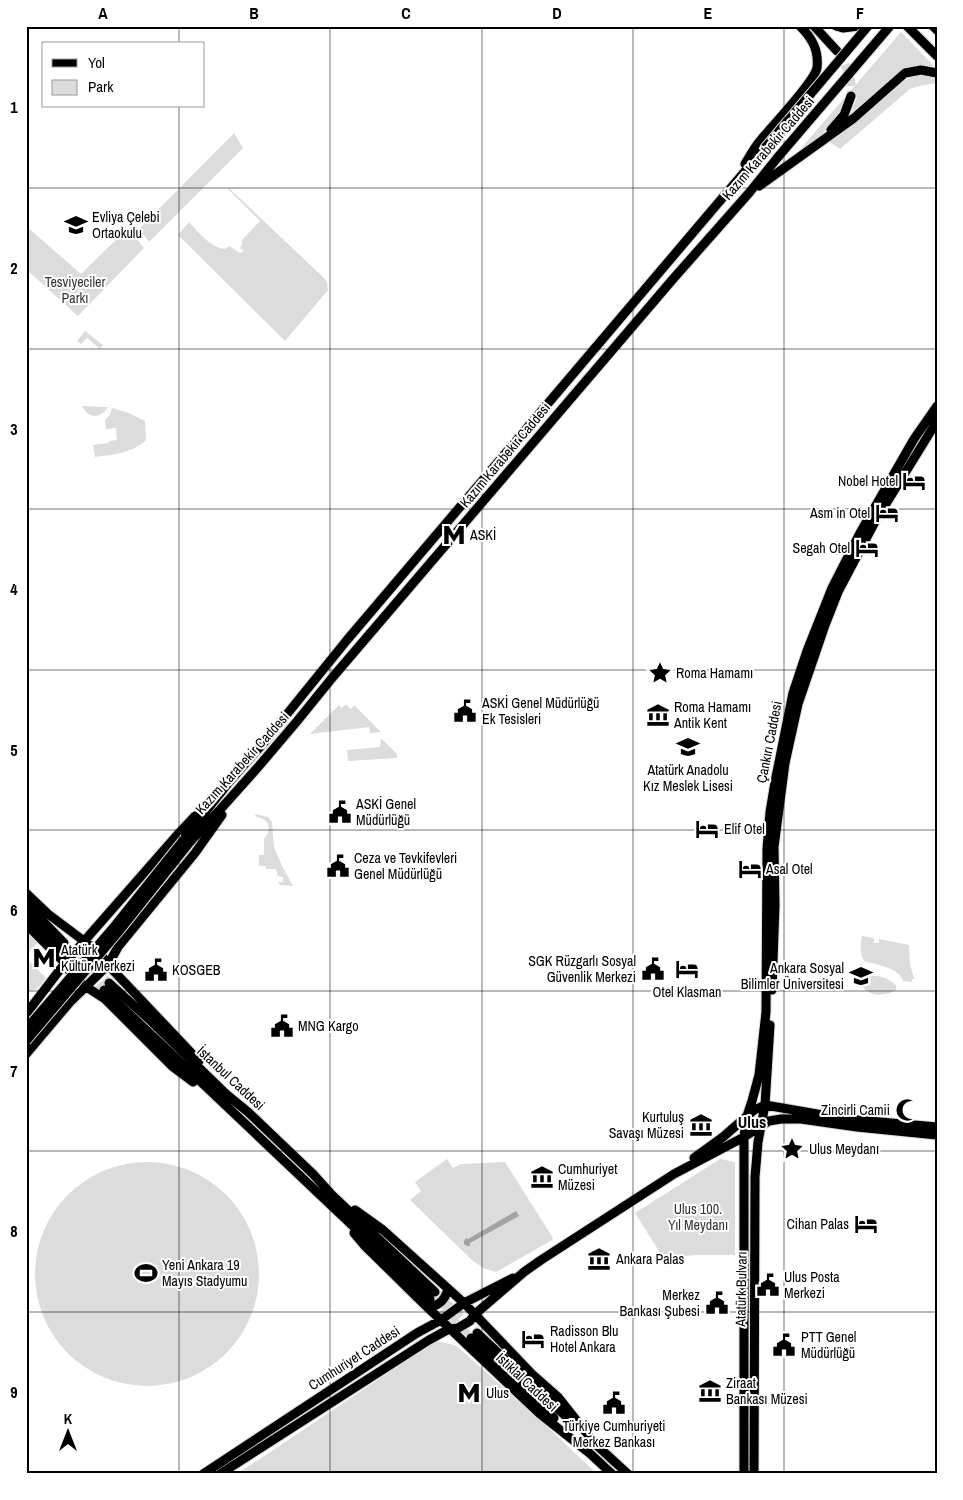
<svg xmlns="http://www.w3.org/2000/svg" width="963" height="1500" viewBox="0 0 963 1500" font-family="'Archivo Narrow',sans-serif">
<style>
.green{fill:#dcdcdc}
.water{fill:#a3a3a3}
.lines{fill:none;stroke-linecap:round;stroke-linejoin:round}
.major-tunnel{stroke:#d9d9d9;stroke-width:9;stroke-dasharray:9 4.5;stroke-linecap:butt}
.major-casing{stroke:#dbdbdb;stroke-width:11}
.major{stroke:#000;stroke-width:9}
.major-bridge-casing{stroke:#dbdbdb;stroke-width:11;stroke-linecap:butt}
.major-bridge{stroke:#000;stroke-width:9}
.grid{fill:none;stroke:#000;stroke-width:1;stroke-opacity:0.55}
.labels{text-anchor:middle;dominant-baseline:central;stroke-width:4;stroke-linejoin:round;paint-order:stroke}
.street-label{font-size:14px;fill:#000;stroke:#fff}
.poi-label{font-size:14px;fill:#000;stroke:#fff;text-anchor:start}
.park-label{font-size:14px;fill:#333;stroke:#fff}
.quarter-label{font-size:16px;font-weight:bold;fill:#000;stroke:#fff}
.neatline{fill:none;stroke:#000;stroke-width:2}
.grid-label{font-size:16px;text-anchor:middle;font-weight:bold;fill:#000}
</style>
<rect width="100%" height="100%" fill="#fff"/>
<path class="green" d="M901 32 934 66 912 67 847 119 852 111 857 97 847 96C834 127 824 134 797 153Z
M924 75 937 77V83L919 86 910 89 840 149 828 141 901 83 913 76Z
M234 133 243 148 149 242 139 229Z
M229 188 324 278 327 283 328 290 285 341 178 235 189 222C198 232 211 248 225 249L229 246 240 253 243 252V250L240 248 242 245V240L260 221 228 189Z
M26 226 81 274 128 228 144 248 78 316 26 269Z
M85 331 103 345 100 349 87 338 81 344 77 341Z
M82 406 107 407H108C101 419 88 419 82 406Z
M112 408 129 413 145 421 146 440C133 453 112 455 95 457L93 445 109 443V441L117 440 116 428 106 429 105 420 110 415Z
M346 704 351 709 354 705 381 732 370 733 369 727 310 734 339 705 342 708Z
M381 738 397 754V758L348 761 347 750 380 747Z
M255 814 268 817 272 822 274 847 282 866 293 886 280 885 278 882H283V877L278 876 276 869H266V866H259V855H264V839C273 830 269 818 256 817Z
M30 933 38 942 30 950 28 960 46 978 37 989 29 991 26 994V937Z
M862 936 874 938V943H879V939L909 945 910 964 914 979H912V982L903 981C898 967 877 965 864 961 860 954 860 945 862 936Z
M867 976C878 975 887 977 896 985V990C884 997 867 997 860 983L862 979Z
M447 1159 453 1168 461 1164 505 1162 553 1238 552 1240 496 1272 483 1268 473 1261 410 1200 421 1191 415 1182Z
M720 1159 735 1162V1255H695L686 1256 669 1267 635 1213Z
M35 1274a112 112 0 1 1 224 0a112 112 0 1 1-224 0Z
M436 1341 455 1345 535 1415 597 1474H237Z"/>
<path class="water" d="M516 1211 519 1216 470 1243V1246H467L464 1244V1241L466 1238 468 1239Z"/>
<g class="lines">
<path class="major-tunnel" d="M838 53C847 66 853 80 851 96
M64 943 109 983
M59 947 104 990
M435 1292 477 1333
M432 1300 471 1338"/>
<defs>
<path id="major" d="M814 26 837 51
M836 26 843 28 859 26
M907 26 937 56
M933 26 937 30
M831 130 844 115 851 96
M745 164C750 156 754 148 760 141 771 127 814 83 817 68 819 50 812 38 800 26
M759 186 854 118 905 73 921 70 937 73
M185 838 229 782 266 740 347 640 764 149
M190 842C240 789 287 735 332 678L673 279 749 193 778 157
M26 893 48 914 100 953 108 965 199 1061
M26 904 64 943
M26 915 59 947
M26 924 65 963 74 979 105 999 173 1067 193 1082
M109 983 151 1021 226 1094 248 1112 313 1174 332 1195 435 1292
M104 990 430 1299
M772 990 775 905 774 847 785 763 798 704 825 625 838 592 876 520 937 421
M26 1014 65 963 179 833 195 816
M26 1054 70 1002 108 965 118 947 195 853 222 815
M765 1105 846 1119 937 1127
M694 1158 723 1137 754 1110 765 1105
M355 1210 383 1230 464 1303 532 1374 558 1397 596 1445
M354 1233 365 1246 426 1306 540 1414 588 1452
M426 1306C438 1308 445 1300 448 1289
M477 1333 573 1423
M471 1338 554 1418
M593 1442 628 1474
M584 1448 612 1474
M203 1474 417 1333 441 1320 464 1303 513 1278
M220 1474 429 1340 449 1329 458 1328 470 1321 474 1315 524 1272 541 1260 674 1174 744 1137 769 1121 781 1119H801L857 1127 937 1135
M744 1474V1137L747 1116 752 1101 759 1075 766 1012 767 849 770 812 775 782 793 693 807 651 832 588 860 533 914 439 937 406
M754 1474 755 1177 758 1142 765 1105 770 1025"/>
</defs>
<use href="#major" class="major-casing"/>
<use href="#major" class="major"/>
<defs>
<path id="major-bridge" d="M764 149 868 26
M778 157 890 26
M26 1029 113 928 185 838
M26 1041 120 930 190 842"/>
</defs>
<use href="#major-bridge" class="major-bridge-casing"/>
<use href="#major-bridge" class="major-bridge"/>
</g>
<path class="grid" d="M179 26V44M330 26V1474M482 26V1474M633 26V1474M784 26V1474M179 106V1474M26 188H937M26 349H937M26 509H937M26 670H937M26 830H937M26 991H937M26 1151H937M26 1312H937"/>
<defs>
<symbol id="school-bare" viewBox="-9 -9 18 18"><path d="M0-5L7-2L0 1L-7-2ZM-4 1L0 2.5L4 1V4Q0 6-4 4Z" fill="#000" stroke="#fff" stroke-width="2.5" paint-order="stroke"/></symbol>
<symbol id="hotel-bare" viewBox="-9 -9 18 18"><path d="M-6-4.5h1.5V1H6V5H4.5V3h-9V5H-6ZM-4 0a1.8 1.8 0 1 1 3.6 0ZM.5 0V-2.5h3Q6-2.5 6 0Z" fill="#000" stroke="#fff" stroke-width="2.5" paint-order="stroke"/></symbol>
<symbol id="metro-bare" viewBox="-9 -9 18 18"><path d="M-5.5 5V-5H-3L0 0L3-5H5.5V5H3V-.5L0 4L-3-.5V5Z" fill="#000" stroke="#fff" stroke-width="2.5" paint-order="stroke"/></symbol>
<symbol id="sight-bare" viewBox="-9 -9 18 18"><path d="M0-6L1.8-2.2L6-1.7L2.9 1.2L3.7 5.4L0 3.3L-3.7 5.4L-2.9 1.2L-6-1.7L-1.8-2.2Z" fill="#000" stroke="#fff" stroke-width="2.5" paint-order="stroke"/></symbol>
<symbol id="civic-bare" viewBox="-9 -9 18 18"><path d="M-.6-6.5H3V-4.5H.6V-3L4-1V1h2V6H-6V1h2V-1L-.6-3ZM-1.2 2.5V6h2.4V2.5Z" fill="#000" stroke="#fff" stroke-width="2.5" paint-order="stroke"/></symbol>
<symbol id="museum-bare" viewBox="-9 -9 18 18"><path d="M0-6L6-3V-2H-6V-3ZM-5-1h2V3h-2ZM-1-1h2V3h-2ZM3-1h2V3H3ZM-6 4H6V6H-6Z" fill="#000" stroke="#fff" stroke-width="2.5" paint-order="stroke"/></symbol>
<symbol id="university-bare" viewBox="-9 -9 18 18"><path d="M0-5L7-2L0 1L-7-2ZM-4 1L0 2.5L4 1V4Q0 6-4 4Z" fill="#000" stroke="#fff" stroke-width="2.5" paint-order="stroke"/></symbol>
<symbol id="mosque-bare" viewBox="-9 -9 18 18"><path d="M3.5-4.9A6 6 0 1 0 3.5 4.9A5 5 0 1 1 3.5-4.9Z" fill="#000" stroke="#fff" stroke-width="2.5" paint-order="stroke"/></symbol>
<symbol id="stadium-bare" viewBox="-9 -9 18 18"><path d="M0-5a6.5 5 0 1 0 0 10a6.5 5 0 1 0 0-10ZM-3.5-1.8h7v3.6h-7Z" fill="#000" stroke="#fff" stroke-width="2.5" paint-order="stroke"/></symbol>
</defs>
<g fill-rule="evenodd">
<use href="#school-bare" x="60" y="209" width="32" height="32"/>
<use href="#hotel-bare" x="898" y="465" width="32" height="32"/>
<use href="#hotel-bare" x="871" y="497" width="32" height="32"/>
<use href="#metro-bare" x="438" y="519" width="32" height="32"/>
<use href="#hotel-bare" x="851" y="532" width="32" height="32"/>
<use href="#sight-bare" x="644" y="657" width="32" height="32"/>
<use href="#civic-bare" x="449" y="695" width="32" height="32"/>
<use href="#museum-bare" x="642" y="699" width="32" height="32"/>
<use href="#school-bare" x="672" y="731" width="32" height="32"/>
<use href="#civic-bare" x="324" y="796" width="32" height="32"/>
<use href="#hotel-bare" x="691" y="813" width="32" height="32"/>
<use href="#civic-bare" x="322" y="850" width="32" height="32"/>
<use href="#hotel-bare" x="734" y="853" width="32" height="32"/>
<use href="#metro-bare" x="28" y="942" width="32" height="32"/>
<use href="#civic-bare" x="637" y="953" width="32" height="32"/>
<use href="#hotel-bare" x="671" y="953" width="32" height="32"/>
<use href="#civic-bare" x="140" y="954" width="32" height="32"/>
<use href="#university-bare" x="845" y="960" width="32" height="32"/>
<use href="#civic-bare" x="266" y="1010" width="32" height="32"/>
<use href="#mosque-bare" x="891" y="1094" width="32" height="32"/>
<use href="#museum-bare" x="685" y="1109" width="32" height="32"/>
<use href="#sight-bare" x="776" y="1133" width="32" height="32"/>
<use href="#museum-bare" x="526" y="1161" width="32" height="32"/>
<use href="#hotel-bare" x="850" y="1208" width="32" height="32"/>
<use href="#museum-bare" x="583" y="1243" width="32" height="32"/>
<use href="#stadium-bare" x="130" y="1257" width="32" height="32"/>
<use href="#civic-bare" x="752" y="1269" width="32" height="32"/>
<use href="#civic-bare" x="701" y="1287" width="32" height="32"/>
<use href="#hotel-bare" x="517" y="1323" width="32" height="32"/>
<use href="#civic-bare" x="768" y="1329" width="32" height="32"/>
<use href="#museum-bare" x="694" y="1375" width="32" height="32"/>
<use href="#metro-bare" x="453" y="1377" width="32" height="32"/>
<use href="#civic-bare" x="598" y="1387" width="32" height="32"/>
</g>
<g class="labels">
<g class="street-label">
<text transform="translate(768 148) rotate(-49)">Kazım Karabekir Caddesi</text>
<text transform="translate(505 455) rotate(-50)">Kazım Karabekir Caddesi</text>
<text transform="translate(769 742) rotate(-79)">Çankırı Caddesi</text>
<text transform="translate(242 763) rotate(-48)">Kazım Karabekir Caddesi</text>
<text transform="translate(231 1078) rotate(43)">İstanbul Caddesi</text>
<text transform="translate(741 1289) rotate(-89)">Atatürk Bulvarı</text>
<text transform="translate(354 1358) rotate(-33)">Cumhuriyet Caddesi</text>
<text transform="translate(527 1382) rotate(43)">İstiklal Caddesi</text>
</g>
<g class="poi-label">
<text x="92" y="217">Evliya Çelebi<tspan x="92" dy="16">Ortaokulu</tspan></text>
<text x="898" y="481" text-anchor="end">Nobel Hotel</text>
<text x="870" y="513" text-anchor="end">Asm in Otel</text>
<text x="470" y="535">ASKİ</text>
<text x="850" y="548" text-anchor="end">Segah Otel</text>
<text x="676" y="673">Roma Hamamı</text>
<text x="482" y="703">ASKİ Genel Müdürlüğü<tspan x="482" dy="16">Ek Tesisleri</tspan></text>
<text x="674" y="707">Roma Hamamı<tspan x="674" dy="16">Antik Kent</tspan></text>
<text x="688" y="770" text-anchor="middle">Atatürk Anadolu<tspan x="688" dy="16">Kız Meslek Lisesi</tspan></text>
<text x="356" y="804">ASKİ Genel<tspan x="356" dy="16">Müdürlüğü</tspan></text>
<text x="724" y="829">Elif Otel</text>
<text x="354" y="858">Ceza ve Tevkifevleri<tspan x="354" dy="16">Genel Müdürlüğü</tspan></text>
<text x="766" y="869">Asal Otel</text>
<text x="61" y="950">Atatürk<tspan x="61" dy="16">Kültür Merkezi</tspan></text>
<text x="636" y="961" text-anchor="end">SGK Rüzgarlı Sosyal<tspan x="636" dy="16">Güvenlik Merkezi</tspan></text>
<text x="844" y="968" text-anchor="end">Ankara Sosyal<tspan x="844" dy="16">Bilimler Üniversitesi</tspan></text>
<text x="172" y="970">KOSGEB</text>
<text x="687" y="992" text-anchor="middle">Otel Klasman</text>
<text x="298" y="1026">MNG Kargo</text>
<text x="890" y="1110" text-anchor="end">Zincirli Camii</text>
<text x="684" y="1117" text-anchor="end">Kurtuluş<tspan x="684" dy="16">Savaşı Müzesi</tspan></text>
<text x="809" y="1149">Ulus Meydanı</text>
<text x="558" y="1169">Cumhuriyet<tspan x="558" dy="16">Müzesi</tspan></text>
<text x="849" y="1224" text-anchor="end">Cihan Palas</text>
<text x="616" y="1259">Ankara Palas</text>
<text x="162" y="1265">Yeni Ankara 19<tspan x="162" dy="16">Mayıs Stadyumu</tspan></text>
<text x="784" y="1277">Ulus Posta<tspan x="784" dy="16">Merkezi</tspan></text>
<text x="700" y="1295" text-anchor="end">Merkez<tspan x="700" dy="16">Bankası Şubesi</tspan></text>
<text x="550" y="1331">Radisson Blu<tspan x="550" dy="16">Hotel Ankara</tspan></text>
<text x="801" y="1337">PTT Genel<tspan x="801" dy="16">Müdürlüğü</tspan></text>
<text x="726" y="1383">Ziraat<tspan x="726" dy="16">Bankası Müzesi</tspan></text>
<text x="486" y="1393">Ulus</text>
<text x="614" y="1426" text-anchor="middle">Türkiye Cumhuriyeti<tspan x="614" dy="16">Merkez Bankası</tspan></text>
</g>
<g class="park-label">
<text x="75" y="282">Tesviyeciler<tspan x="75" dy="16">Parkı</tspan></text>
<text x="698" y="1209">Ulus 100.<tspan x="698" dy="16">Yıl Meydanı</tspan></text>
</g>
<g class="quarter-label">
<text x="752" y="1122">Ulus</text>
</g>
</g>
<rect width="963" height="1500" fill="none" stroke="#ffffff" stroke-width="55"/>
<rect x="42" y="42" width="162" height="65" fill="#ffffff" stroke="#999999"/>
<rect x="52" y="59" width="25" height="8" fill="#000000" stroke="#999999"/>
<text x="88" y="68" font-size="15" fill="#000000">Yol</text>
<rect x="52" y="80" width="25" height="15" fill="#dcdcdc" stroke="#999999"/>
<text x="88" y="92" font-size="15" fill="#000000">Park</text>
<g transform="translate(68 1432)" stroke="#ffffff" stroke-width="4" paint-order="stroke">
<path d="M0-4L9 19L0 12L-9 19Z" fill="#000000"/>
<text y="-8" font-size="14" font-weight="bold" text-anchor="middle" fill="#000000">K</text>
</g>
<rect x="28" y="28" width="908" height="1444" class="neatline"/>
<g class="grid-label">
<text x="103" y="19">A</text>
<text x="254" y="19">B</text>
<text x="406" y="19">C</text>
<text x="557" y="19">D</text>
<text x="708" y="19">E</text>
<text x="860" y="19">F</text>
<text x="14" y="113">1</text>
<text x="14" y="274">2</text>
<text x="14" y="435">3</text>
<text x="14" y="595">4</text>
<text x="14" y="756">5</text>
<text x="14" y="916">6</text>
<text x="14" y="1077">7</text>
<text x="14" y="1237">8</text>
<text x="14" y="1398">9</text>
</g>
</svg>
